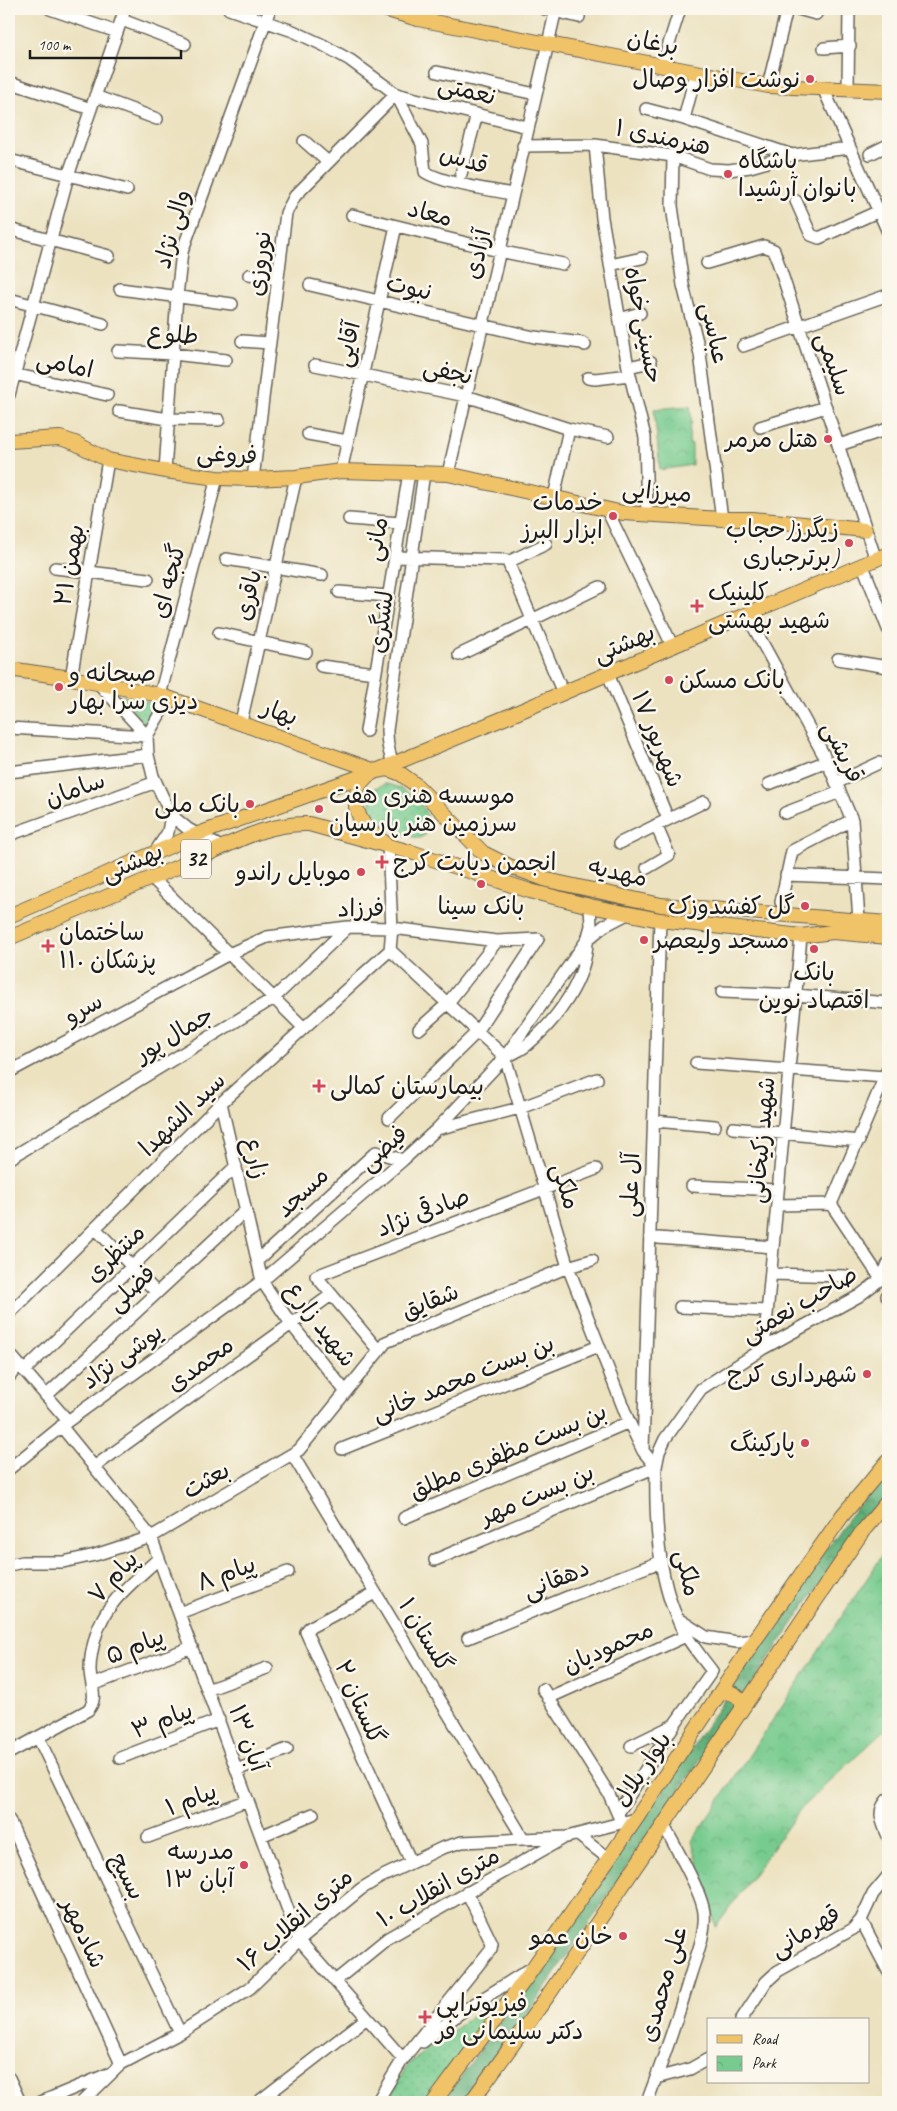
<svg xmlns="http://www.w3.org/2000/svg" width="897" height="2111" viewBox="0 0 897 2111" font-family="Caveat,'Playpen Sans Arabic',sans-serif">
<style>
.grass{fill:url(#grass-dots);stroke:#4a7455}
.forest{fill:url(#forest-crowns);stroke:#3e664a}
.park{fill:url(#park-crowns);stroke:#4a7455}
.lines{fill:none;stroke-linecap:round;stroke-linejoin:round}
.minor-casing{stroke:#656155;stroke-width:14}
.major-casing{stroke:#656155;stroke-width:16}
.minor{stroke:#fff;stroke-width:11}
.major{stroke:#f1c369;stroke-width:14}
.poi-dot{fill:#d1495b;stroke:#fbf7ec;stroke-width:2}
.labels{text-anchor:middle;dominant-baseline:central;stroke-width:5;stroke-linejoin:round;paint-order:stroke}
.shield{fill:#fbf7ec;stroke:#5f5e5a;stroke-width:1}
.shield-label{font-size:22px;font-weight:bold;fill:#1c1c1c}
.street-label{font-size:24px;fill:#1c1c1c;stroke:#fbf7ec}
.poi-label{font-size:24px;fill:#1c1c1c;stroke:#fbf7ec;text-anchor:end}
</style>
<defs>
<pattern id="grass-dots" width="8" height="8" patternUnits="userSpaceOnUse" patternTransform="scale(1.25)"><rect width="8" height="8" fill="#77cb8e"/><path d="M2 2h.1M6 6h.1" fill="none" stroke="#66ae7a" stroke-width="1.8" stroke-linecap="round"/></pattern>
<pattern id="forest-crowns" width="20" height="18" patternUnits="userSpaceOnUse" patternTransform="scale(1.25)"><rect width="20" height="18" fill="#61af79"/><path d="M2 6a3 3 0 1 1 6 0M12 15a3 3 0 1 1 6 0" fill="none" stroke="#4f8e62"/></pattern>
<pattern id="park-crowns" width="20" height="18" patternUnits="userSpaceOnUse" patternTransform="scale(1.25)"><rect width="20" height="18" fill="#77cb8e"/><path d="M2 6a3 3 0 1 1 6 0M12 15a3 3 0 1 1 6 0" fill="none" stroke="#66ae7a"/></pattern>
</defs>
<rect width="100%" height="100%" fill="#fbf7ec"/>
<filter id="ink" filterUnits="userSpaceOnUse"><feTurbulence type="fractalNoise" baseFrequency=".02" numOctaves="2"/><feDisplacementMap in="SourceGraphic" scale="10" xChannelSelector="R" yChannelSelector="G"/><feConvolveMatrix kernelMatrix="1 2 1 2 8 2 1 2 1" color-interpolation-filters="sRGB"/></filter>
<filter id="wash" filterUnits="userSpaceOnUse"><feTurbulence type="fractalNoise" baseFrequency=".0096" numOctaves="4" result="noise"/><feDisplacementMap in="SourceGraphic" scale="20" xChannelSelector="R" yChannelSelector="G"/><feGaussianBlur stdDeviation="1.12" result="paint"/><feColorMatrix in="noise" values="0 0 0 0 0 0 0 0 0 0 0 0 0 0 0 0 0 1.4 0 .05"/><feComposite in="paint" operator="in"/></filter>
<g filter="url(#wash)">
<rect width="100%" height="100%" fill="#ece2c0"/>
<path class="grass" d="M121 695 160 705 148 729Z
M385 784C406 785 437 810 426 834L420 838C397 836 355 815 375 788Z
M514 1985 429 2102H385L409 2063Z"/>
<path class="forest" d="M888 1471V1494L857 1529 524 2019 464 2102H443L665 1788 801 1584 848 1518Z"/>
<path class="park" d="M690 406 692 424H690L689 444H692V465L660 470 654 409Z
M888 1547V1727L801 1808 716 1927 692 1841Z"/>
</g>
<g filter="url(#ink)">
<g class="lines">
<defs>
<path id="minor" d="M50 9 117 32
M229 9 293 31 323 45 350 60 396 94 527 127
M545 9 579 17
M798 9 816 14
M418 19 421 9
M122 20 185 44
M824 48 850 46
M662 66 680 9
M437 72 535 94
M9 82 91 109
M768 86 787 9
M823 88 888 232
M848 89 849 9
M396 94 422 144 425 172C445 184 487 189 512 194
M95 96 157 119
M646 109 684 119 792 155
M684 119 696 73
M304 141 328 162
M595 145 602 218 628 367 645 437 647 514
M523 146 595 145 673 156 710 169 729 170 750 167 792 155 850 148
M870 154 888 145
M673 156 672 206 683 285 700 354 722 519
M9 160 127 190
M461 174 477 114
M796 201 811 235 819 238 888 207
M352 215 499 251 563 264
M9 229 109 256
M707 263 764 246 774 250 876 560
M610 265 642 258
M249 275 278 279
M310 285 534 337 582 343 585 345
M120 289 232 304
M9 299 103 324
M620 319 640 313
M242 341 270 343
M743 346 888 295
M118 351 173 354 226 360
M315 365 466 396 569 429 608 437
M628 367 651 362
M9 373 107 395
M588 378 595 379 630 375
M9 395 68 176 125 9
M119 411 168 419 219 420
M760 427 826 407
M308 434 347 441
M839 445 888 429
M165 471 177 296 182 252 270 9
M341 471 396 226
M448 474 556 9
M253 479 286 213 295 196 396 94
M554 497 569 429
M607 510 673 647
M349 519 400 523
M395 557 505 560 508 562 563 693
M226 559 322 575
M508 562 546 544
M863 566 888 629
M55 568 148 579
M339 592 388 596
M747 615 827 761 852 820 859 920
M219 633 306 652
M459 655 600 587
M838 659 888 667
M321 666 375 673
M608 674 668 819
M71 678 108 460
M99 684 147 736
M160 695 217 478
M241 722 296 477
M9 728 147 736
M366 731 409 473
M398 771C389 759 387 745 387 730L424 473
M9 772 148 755
M836 783 879 763
M769 784 827 761
M785 813 840 792
M171 815 188 829 221 847
M9 835 156 782
M620 843 704 802
M388 846 392 928 390 950
M155 852 168 832 171 815 153 776 148 755 147 736 169 698
M647 868 669 855 656 825
M786 875 888 879
M152 878 304 1028
M781 902 792 851 852 820
M390 950 505 1057 568 1267 629 1422 643 1451 656 1467 435 1560
M722 992 796 995 888 1003
M419 1029 447 1004 497 941
M507 1057C513 1053 521 1050 527 1045 556 1021 587 980 587 940L604 926 627 914
M696 1063 885 1077
M9 1072 229 954 267 937 348 927 392 928 497 941 538 939
M221 1103 262 1281 291 1324 346 1392
M389 1118 477 1032 538 939
M654 1121 715 1126
M733 1128 859 1141
M437 1129 520 1108 597 1079
M9 1159 274 998 348 927
M692 1186 778 1190
M777 1205 831 1204
M95 1228 157 1293
M658 1238 773 1247
M257 1261 376 1152 403 1160
M771 1274 846 1276
M881 1279 831 1204 888 1069
M887 1296 888 1297
M680 1307 767 1311
M9 1314 221 1103 390 950
M764 1348 801 936
M379 1351 316 1276 596 1169
M9 1353 68 1421
M24 1371 236 1166
M9 1377 19 1365
M46 1396 246 1210
M61 1426 151 1537 299 1940 403 2059 491 1949 492 1944 467 1892
M342 1449 599 1346
M643 1449 660 920
M292 1454 523 1838
M94 1467 331 1295
M9 1469 68 1421 262 1281 403 1160 437 1129 505 1057 587 940 591 926 590 906
M404 1518 629 1422
M9 1565 23 1562H63L95 1555 151 1537 299 1450 386 1342 568 1267 592 1260
M375 1593 309 1628 306 1632 411 1862
M179 1613 288 1572
M678 1619 706 1637 737 1642 755 1640
M468 1638 570 1596 660 1562
M92 1685 192 1647
M543 1689 609 1794 619 1817
M207 1690 267 1668
M548 1698 686 1636
M38 1737 180 2033
M631 1746 674 1725
M9 1753 88 1710C99 1698 90 1684 90 1670 90 1659 93 1645 96 1635 105 1602 135 1581 159 1558
M120 1758 219 1720
M237 1770 287 1749
M888 1799C876 1811 882 1822 888 1836
M618 1813 674 1725 712 1671C700 1655 686 1639 678 1620 657 1576 655 1515 656 1467L659 1452 665 1439 701 1389 764 1348 859 1296 881 1279 888 1264
M9 1820 121 2064
M578 1835 609 1859
M261 1836 313 1814
M148 1837 248 1800
M861 1920 888 1971
M335 1981 388 1938 564 1838
M741 2020 766 1982 778 1971 853 1929 861 1920 873 1894 888 1876
M423 2042 460 2013 530 1969
M9 2078 20 2102
M656 2078 690 2069 708 2059
M41 2102 108 2074
M82 2102 121 2064 180 2033 250 1988 299 1940 361 1889 379 1878 442 1848 462 1842 567 1837 636 1819
M258 2102 367 2018
M377 2102 403 2059 407 2055
M647 2102C663 2060 678 2017 691 1973 697 1954 706 1933 704 1913 702 1892 674 1845 663 1824"/>
<path id="major" d="M384 9 418 19 768 86 888 91
M9 441 60 438 75 443 108 460 165 471 217 478 253 479 296 477 341 471 448 474 623 513 722 519H752L865 530
M9 669 71 678 160 695 376 771
M385 843 367 829 360 818 356 807V796L359 785 367 776 376 771 388 769 401 774 416 785 483 853 509 866 547 880 661 905 888 923
M9 916 198 834 376 771 509 716 888 554
M9 938C68 913 128 888 187 863 227 847 264 822 309 824L414 853 530 891 590 906 660 920 801 936 833 932 888 937
M719 1694C729 1690 737 1693 742 1703V1708
M434 2102 526 1978 636 1819 755 1640 842 1516 888 1461
M471 2102 549 1994 862 1532 888 1501"/>
</defs>
<use href="#minor" class="minor-casing"/>
<use href="#major" class="major-casing"/>
<use href="#minor" class="minor"/>
<use href="#major" class="major"/>
</g>
</g>
<g class="poi-dot">
<circle cx="810" cy="79" r="5"/>
<circle cx="728" cy="174" r="5"/>
<circle cx="828" cy="439" r="5"/>
<circle cx="613" cy="516" r="5"/>
<circle cx="849" cy="543" r="5"/>
<path d="M694.5 598.5h5v5h5v5h-5v5h-5v-5h-5v-5h5z"/>
<circle cx="669" cy="680" r="5"/>
<circle cx="59" cy="687" r="5"/>
<circle cx="250" cy="804" r="5"/>
<circle cx="319" cy="809" r="5"/>
<path d="M379.5 854.5h5v5h5v5h-5v5h-5v-5h-5v-5h5z"/>
<circle cx="361" cy="872" r="5"/>
<circle cx="481" cy="884" r="5"/>
<circle cx="805" cy="906" r="5"/>
<circle cx="644" cy="940" r="5"/>
<path d="M45.5 938.5h5v5h5v5h-5v5h-5v-5h-5v-5h5z"/>
<circle cx="814" cy="949" r="5"/>
<path d="M316.5 1078.5h5v5h5v5h-5v5h-5v-5h-5v-5h5z"/>
<circle cx="867" cy="1374" r="5"/>
<circle cx="805" cy="1443" r="5"/>
<circle cx="244" cy="1865" r="5"/>
<circle cx="623" cy="1936" r="5"/>
<path d="M422.5 2009.5h5v5h5v5h-5v5h-5v-5h-5v-5h5z"/>
</g>
<g class="labels">
<rect class="shield" x="181" y="839.5" width="30" height="39" rx="4"/>
<g class="shield-label">
<text x="196" y="859">32</text>
</g>
<g class="street-label">
<text transform="translate(653 42) rotate(11)">برغان</text>
<text transform="translate(467 90) rotate(14)">نعمتی</text>
<text transform="translate(663 137) rotate(12)">هنرمندی ۱</text>
<text transform="translate(464 159) rotate(17)">قدس</text>
<text transform="translate(430 213) rotate(14)">معاد</text>
<text transform="translate(172 229) rotate(-75)">والی نژاد</text>
<text transform="translate(477 254) rotate(-77)">آزادی</text>
<text transform="translate(259 263) rotate(-83)">نوروزی</text>
<text transform="translate(409 287) rotate(13)">نبوت</text>
<text transform="translate(644 325) rotate(79)">حسینی خواه</text>
<text transform="translate(715 333) rotate(78)">عباسی</text>
<text transform="translate(173 334) rotate(5)">طلوع</text>
<text transform="translate(347 344) rotate(-77)">آقایی</text>
<text transform="translate(65 364) rotate(12)">امامی</text>
<text transform="translate(834 364) rotate(71)">سلیمی</text>
<text transform="translate(448 371) rotate(13)">نجفی</text>
<text transform="translate(227 454) rotate(3)">فروغی</text>
<text transform="translate(657 491) rotate(5)">میرزایی</text>
<text transform="translate(376 539) rotate(-80)">مانی</text>
<text transform="translate(69 565) rotate(-80)">۲۱ بهمن</text>
<text transform="translate(168 581) rotate(-75)">گنجه ای</text>
<text transform="translate(248 595) rotate(-77)">باقری</text>
<text transform="translate(381 622) rotate(-82)">لشگری</text>
<text transform="translate(624 643) rotate(-23)">بهشتی</text>
<text transform="translate(280 712) rotate(20)">بهار</text>
<text transform="translate(658 739) rotate(68)">۱۷ شهریور</text>
<text transform="translate(843 752) rotate(64)">قریشی</text>
<text transform="translate(75 789) rotate(-20)">سامان</text>
<text transform="translate(132 862) rotate(-23)">بهشتى</text>
<text transform="translate(618 872) rotate(13)">مهدیه</text>
<text transform="translate(361 908) rotate(-1)">فرزاد</text>
<text transform="translate(83 1008) rotate(-28)">سرو</text>
<text transform="translate(174 1034) rotate(-31)">جمال پور</text>
<text transform="translate(182 1114) rotate(-44)">سید الشهدا</text>
<text transform="translate(761 1140) rotate(-85)">شهید زکیخانی</text>
<text transform="translate(383 1148) rotate(-42)">فیضی</text>
<text transform="translate(256 1158) rotate(77)">زارع</text>
<text transform="translate(630 1185) rotate(-88)">آل علی</text>
<text transform="translate(566 1186) rotate(73)">ملکی</text>
<text transform="translate(302 1192) rotate(-43)">مسجد</text>
<text transform="translate(423 1212) rotate(-21)">صادقی نژاد</text>
<text transform="translate(115 1253) rotate(-44)">منتظری</text>
<text transform="translate(131 1288) rotate(-43)">فضلی</text>
<text transform="translate(430 1301) rotate(-22)">شقایق</text>
<text transform="translate(799 1304) rotate(-30)">صاحب نعمتی</text>
<text transform="translate(321 1324) rotate(53)">شهید زارع</text>
<text transform="translate(122 1356) rotate(-36)">یوشی نژاد</text>
<text transform="translate(200 1364) rotate(-36)">محمدی</text>
<text transform="translate(463 1378) rotate(-22)">بن بست محمد خانی</text>
<text transform="translate(508 1451) rotate(-23)">بن بست مظفری مطلق</text>
<text transform="translate(206 1480) rotate(-30)">بعثت</text>
<text transform="translate(537 1494) rotate(-23)">بن بست مهر</text>
<text transform="translate(226 1573) rotate(-20)">پیام ۸</text>
<text transform="translate(688 1573) rotate(77)">ملکی</text>
<text transform="translate(113 1577) rotate(-48)">پیام ۷</text>
<text transform="translate(556 1579) rotate(-22)">دهقانی</text>
<text transform="translate(426 1635) rotate(59)">گلستان ۱</text>
<text transform="translate(135 1646) rotate(-21)">پیام ۵</text>
<text transform="translate(608 1647) rotate(-24)">محمودیان</text>
<text transform="translate(360 1702) rotate(66)">گلستان ۲</text>
<text transform="translate(162 1720) rotate(-21)">پیام ۳</text>
<text transform="translate(248 1738) rotate(70)">۱۳ آبان</text>
<text transform="translate(642 1769) rotate(-56)">بلوار بلال</text>
<text transform="translate(191 1799) rotate(-21)">پیام ۱</text>
<text transform="translate(128 1876) rotate(64)">بسیج</text>
<text transform="translate(438 1887) rotate(-30)">۱۰ متری انقلاب</text>
<text transform="translate(295 1920) rotate(-41)">۱۶ متری انقلاب</text>
<text transform="translate(805 1931) rotate(-32)">قهرمانی</text>
<text transform="translate(84 1933) rotate(65)">شادمهر</text>
<text transform="translate(663 1984) rotate(-74)">علی محمدی</text>
</g>
<g class="poi-label">
<text x="800" y="79">نوشت افزار وصال</text>
<text x="738" y="160" text-anchor="start">باشگاه<tspan x="738" dy="28">بانوان آرشیدا</tspan></text>
<text x="818" y="439">هتل مرمر</text>
<text x="603" y="502">خدمات<tspan x="603" dy="28">ابزار البرز</tspan></text>
<text x="839" y="529">زیگرز(حجاب<tspan x="839" dy="28">برترجباری)</tspan></text>
<text x="708" y="592" text-anchor="start">کلینیک<tspan x="708" dy="28">شهید بهشتی</tspan></text>
<text x="69" y="673" text-anchor="start">صبحانه و<tspan x="69" dy="28">دیزی سرا بهار</tspan></text>
<text x="679" y="680" text-anchor="start">بانک مسکن</text>
<text x="329" y="795" text-anchor="start">موسسه هنری هفت<tspan x="329" dy="28">سرزمین هنر پارسیان</tspan></text>
<text x="240" y="804">بانک ملی</text>
<text x="393" y="862" text-anchor="start">انجمن دیابت کرج</text>
<text x="351" y="872">موبایل راندو</text>
<text x="481" y="906" text-anchor="middle">بانک سینا</text>
<text x="795" y="906">گل کفشدوزک</text>
<text x="59" y="932" text-anchor="start">ساختمان<tspan x="59" dy="28">پزشکان ۱۱۰</tspan></text>
<text x="654" y="940" text-anchor="start">مسجد ولیعصر</text>
<text x="814" y="972" text-anchor="middle">بانک<tspan x="814" dy="28">اقتصاد نوین</tspan></text>
<text x="330" y="1086" text-anchor="start">بیمارستان کمالی</text>
<text x="857" y="1374">شهرداری کرج</text>
<text x="795" y="1443">پارکینگ</text>
<text x="234" y="1851">مدرسه<tspan x="234" dy="28">۱۳ آبان</tspan></text>
<text x="613" y="1936">خان عمو</text>
<text x="436" y="2003" text-anchor="start">فیزیوتراپی<tspan x="436" dy="28">دکتر سلیمانی فر</tspan></text>
</g>
</g>
<rect width="897" height="2111" fill="none" stroke="#fbf7ec" stroke-width="30"/>
<rect x="707" y="2018" width="162" height="65" fill="#fbf7ec" stroke="#a29f99"/>
<rect x="717" y="2035" width="25" height="8" fill="#f1c369" stroke="#a29f99"/>
<text x="752" y="2044" font-size="15" fill="#1c1c1c">Road</text>
<rect x="717" y="2056" width="25" height="15" fill="url(#park-crowns)" stroke="#a29f99"/>
<text x="752" y="2068" font-size="15" fill="#1c1c1c">Park</text>
<path d="M30 50v8h151v-8" fill="none" stroke="#1c1c1c" stroke-width="2.5"/>
<text x="38" y="50" font-size="15" fill="#1c1c1c" stroke="#fbf7ec" stroke-width="4" paint-order="stroke">100 m</text>
</svg>
